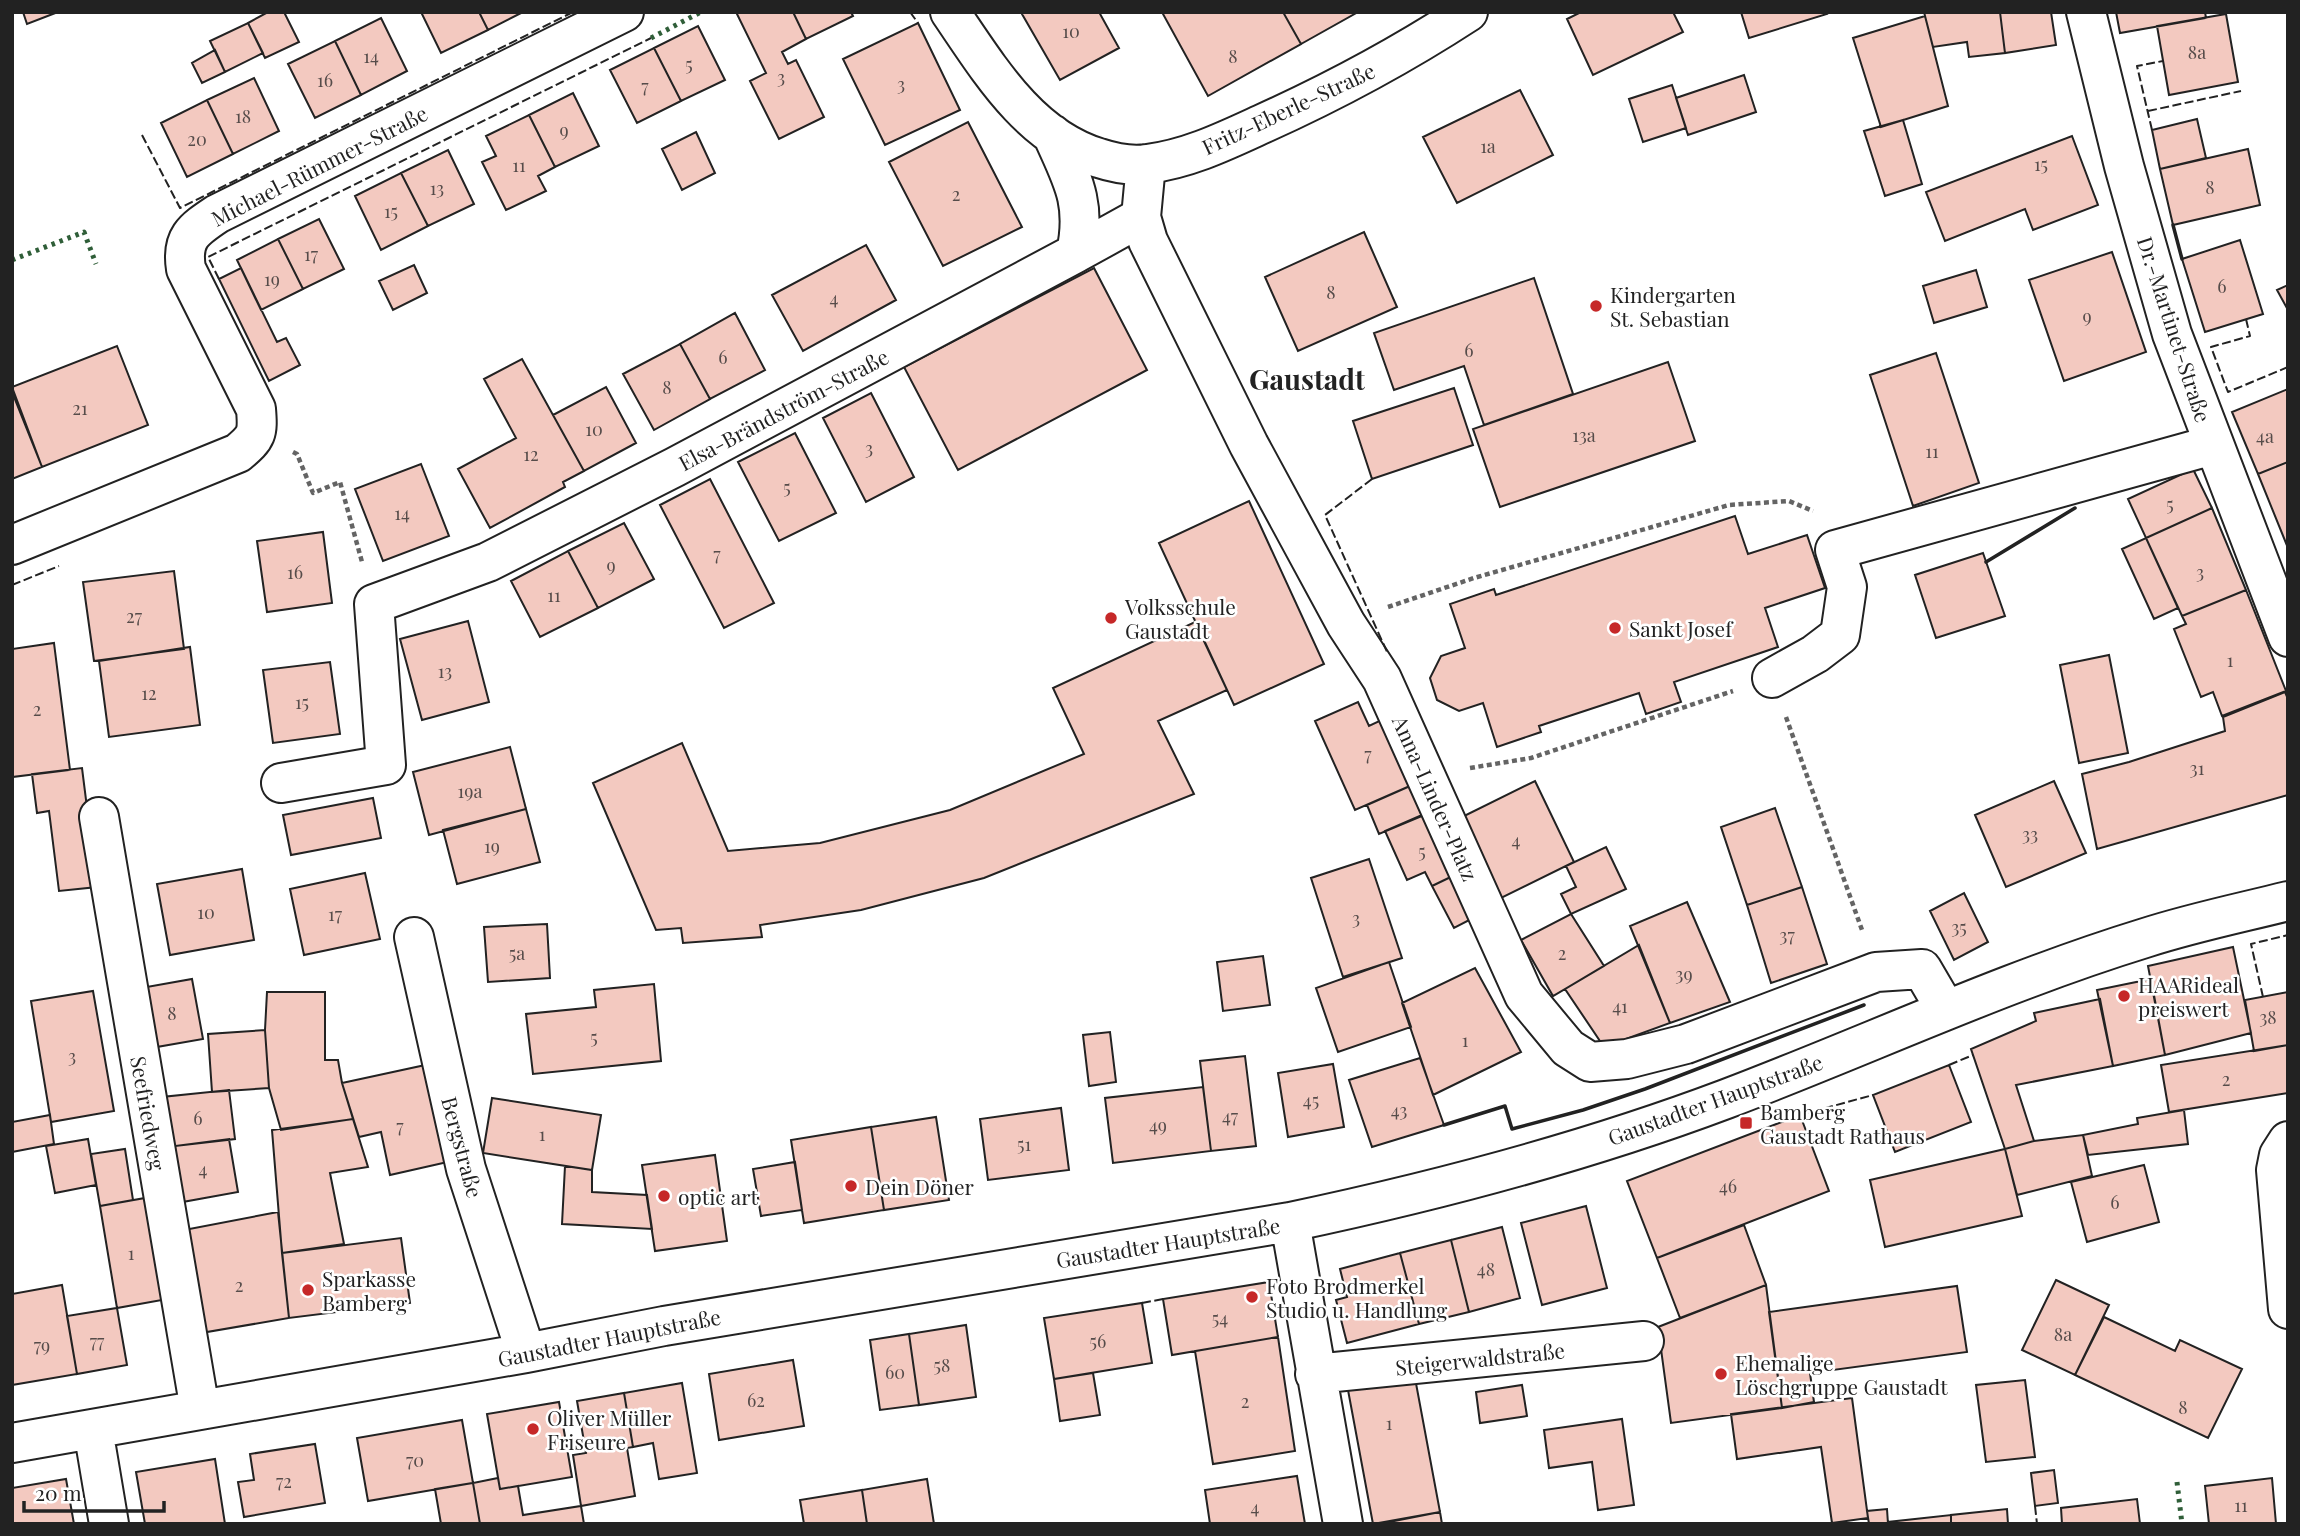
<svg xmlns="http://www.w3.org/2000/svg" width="2300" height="1536" viewBox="0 0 2300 1536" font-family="'Playfair Display',serif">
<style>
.building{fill:#f3c9c0;stroke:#222;stroke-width:2}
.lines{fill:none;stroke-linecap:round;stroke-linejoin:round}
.minor-casing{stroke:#222;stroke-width:42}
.path{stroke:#646464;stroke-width:4.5;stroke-dasharray:5 3.5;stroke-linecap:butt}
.minor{stroke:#fff;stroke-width:38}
.hedge{stroke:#2f5e38;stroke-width:5;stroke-dasharray:3.5 5;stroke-linecap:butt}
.fence{stroke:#222;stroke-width:2;stroke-dasharray:9 3.5;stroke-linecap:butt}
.wall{stroke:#222;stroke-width:3.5}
.poi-dot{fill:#c62828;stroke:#fff;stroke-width:2.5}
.labels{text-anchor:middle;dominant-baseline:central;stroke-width:5;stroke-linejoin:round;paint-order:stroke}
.number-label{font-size:18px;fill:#564c4a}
.street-label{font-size:21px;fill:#222;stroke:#fff}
.poi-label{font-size:21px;fill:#222;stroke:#fff;text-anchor:start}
.district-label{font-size:28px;font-weight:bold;fill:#222;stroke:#fff}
</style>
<rect width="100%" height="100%" fill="#fff"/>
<path class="building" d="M23 12H58L27 24Z
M268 12H284L299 42 265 58 248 23Z
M421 12H479L488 30 441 53Z
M479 12H523L488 30Z
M736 12H793L806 39 782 52 788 64 796 60 824 117 779 139 750 81 766 73Z
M793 12H851L853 16 806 39Z
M1025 12H1099L1119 48 1060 80 1022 14Z
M1165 12H1283L1301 44 1208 96 1163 14Z
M1283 12H1358L1301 44Z
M1581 12H1673L1683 32 1593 75 1567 19Z
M1741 12H1826L1827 14 1749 38Z
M1924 12H2000L2005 53 1969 57 1967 42 1933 47Z
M2000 12H2051L2056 45 2005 53Z
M2116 12H2205L2206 18 2120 33Z
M2226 14 2238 82 2169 95 2157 26Z
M1925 16 1948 106 1881 127 1853 38Z
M381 18 407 71 361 95 335 41Z
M248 23 263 53 225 72 210 41Z
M918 23 960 110 885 145 843 59Z
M698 26 725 80 681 101 654 48Z
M335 41 361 95 315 118 288 64Z
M654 48 681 101 637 123 610 70Z
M215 50 225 72 202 83 192 63Z
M1744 75 1756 112 1688 135 1676 98Z
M254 78 279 131 233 154 207 100Z
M1672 85 1686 128 1643 142 1629 99Z
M1520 90 1553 155 1457 203 1423 137Z
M573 93 599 146 555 167 529 115Z
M207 100 233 154 187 177 161 123Z
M529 115 555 167 538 176 546 191 506 210 482 162 496 156 486 136Z
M2197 119 2206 158 2160 169 2152 130Z
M1903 120 1922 184 1885 196 1864 131Z
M968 122 1022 227 943 266 889 162Z
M696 132 715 173 682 190 662 149Z
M2072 136 2098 205 2033 230 2025 209 1945 241 1926 192Z
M2248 149 2260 205 2173 225 2160 169Z
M448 150 474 204 428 226 401 173Z
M401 173 428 226 381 250 355 196Z
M319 219 344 269 303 289 278 239Z
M1364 232 1397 307 1298 351 1265 277Z
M278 239 303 289 261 310 237 260Z
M2240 240 2263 314 2205 332 2182 259Z
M866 245 896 300 803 351 772 295Z
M2112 252 2146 352 2064 381 2029 280Z
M414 265 427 293 393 310 379 281Z
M241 268 277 342 286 338 300 365 269 381 219 279Z
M1094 268 1147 370 958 470 904 367Z
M1976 270 1987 307 1934 323 1923 286Z
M1534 278 1573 394 1484 425 1464 366 1394 390 1374 333Z
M2288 285V310L2277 290Z
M735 313 765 370 710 399 680 344Z
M680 344 710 399 654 430 623 374Z
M117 346 148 425 42 467 12 387Z
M1936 353 1979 483 1913 506 1870 375Z
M522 359 584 471 563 482 565 487 490 528 458 469 516 438 484 379Z
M1668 362 1695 441 1500 507 1473 429Z
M606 387 636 443 584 471 553 415Z
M1454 388 1473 445 1372 479 1353 421Z
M2288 389V462L2258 474 2232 412Z
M12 392 42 467 12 479Z
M871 393 914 477 866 502 823 418Z
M795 433 836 513 779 541 738 462Z
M2288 462V548L2258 474Z
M421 464 449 536 383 561 355 489Z
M2193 469 2212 508 2146 538 2128 499Z
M710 479 774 603 724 628 660 505Z
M1249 501 1324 664 1234 705 1159 543Z
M2212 508 2246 590 2182 616 2146 538Z
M1735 516 1748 554 1807 535 1825 588 1765 608 1778 647 1674 682 1681 702 1646 714 1639 693 1539 726 1541 732 1497 747 1483 703 1459 711 1437 700 1430 678 1441 656 1465 648 1450 604 1494 589 1496 595Z
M624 523 654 579 598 608 568 551Z
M323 532 332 603 267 612 257 541Z
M2146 538 2178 608 2154 619 2122 549Z
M568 551 598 608 540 637 511 581Z
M1983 553 2005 616 1936 638 1915 575Z
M174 571 184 649 94 661 83 582Z
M2246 590 2286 691 2222 716 2213 692 2201 697 2174 629 2186 624 2182 616Z
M468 621 489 702 422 720 400 639Z
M1195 622 1227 690 1158 721 1194 794 984 878 861 910 760 925 762 937 683 943 681 928 656 930 593 783 682 743 728 851 820 843 950 810 1084 754 1053 688Z
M54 643 70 770 12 777V649Z
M190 647 200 725 109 737 99 661Z
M2109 655 2128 753 2079 763 2060 665Z
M330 662 340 734 273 743 263 670Z
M2285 692 2288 699V795L2097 849 2082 774 2129 762 2225 731 2223 717Z
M1358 702 1369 726 1390 716 1419 782 1355 810 1315 721Z
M510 747 526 809 429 835 413 772Z
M82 768 97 887 59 891 49 811 37 813 32 774Z
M1535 781 1574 862 1495 901 1460 818Z
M2054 781 2086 853 2006 887 1975 815Z
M1410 786 1422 816 1379 834 1367 805Z
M373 798 381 838 291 855 283 815Z
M1775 808 1802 887 1747 905 1721 827Z
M526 809 540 862 457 884 443 830Z
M1431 811 1459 873 1432 886 1425 872 1407 880 1385 831Z
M1606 847 1626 889 1571 914 1561 894 1576 887 1566 866Z
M1369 859 1402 958 1343 977 1311 878Z
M242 869 254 940 170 955 157 884Z
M365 873 380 939 304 955 290 889Z
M1459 873 1479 915 1454 928 1432 886Z
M1802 887 1827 964 1771 983 1747 905Z
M1964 893 1988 942 1954 960 1930 911Z
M1687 902 1730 1002 1670 1023 1630 926Z
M1571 914 1604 966 1553 996 1521 940Z
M547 924 550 978 488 982 484 927Z
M1639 945 1670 1023 1604 1047 1565 989Z
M2233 947 2251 1033 2165 1055 2148 966Z
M1263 956 1270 1005 1223 1011 1217 962Z
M1389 962 1411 1027 1338 1052 1316 988Z
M1475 968 1521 1052 1433 1095 1402 1003Z
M192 979 203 1039 151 1048 141 988Z
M2151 979 2165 1055 2113 1066 2097 990Z
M654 984 661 1061 533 1074 526 1014 596 1007 594 990Z
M93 991 114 1111 51 1122 31 1001Z
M267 992H325V1060H338L342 1083 353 1119 281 1130 269 1088 265 1030Z
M2288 992V1045L2254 1051 2245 1000Z
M2100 999 2113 1066 2016 1085 2034 1141 2005 1149 1971 1049 2036 1021 2034 1013Z
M265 1030 269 1088 212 1092 208 1034Z
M1110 1032 1116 1082 1089 1086 1083 1035Z
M2288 1045V1093L2169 1112 2161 1065Z
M1245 1056 1256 1146 1211 1151 1200 1061Z
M1420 1058 1444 1125 1372 1147 1349 1080Z
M430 1064 452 1161 390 1175 381 1132 359 1137 342 1083Z
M1333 1064 1344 1127 1288 1137 1278 1073Z
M1949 1065 1971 1122 1895 1152 1873 1095Z
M1203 1087 1211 1151 1113 1163 1105 1098Z
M229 1090 235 1139 167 1147 162 1097Z
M492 1098 601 1115 592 1170 483 1153Z
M1061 1108 1069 1170 988 1180 980 1119Z
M2184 1110 2188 1144 2088 1155 2083 1135 2138 1124 2137 1118Z
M50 1115 54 1144 12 1152V1122Z
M1800 1115 1829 1191 1657 1258 1627 1181Z
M936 1117 949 1200 884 1210 871 1127Z
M353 1119 368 1167 330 1173 344 1244 282 1253 272 1130Z
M871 1127 884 1210 804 1223 791 1140Z
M2083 1135 2092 1176 2017 1195 2005 1149 2034 1141Z
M88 1139 96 1185 55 1193 46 1146Z
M229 1139 238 1192 177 1203 167 1147Z
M125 1149 133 1200 100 1206 91 1154Z
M2005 1149 2022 1216 1885 1247 1870 1180Z
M715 1155 727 1241 655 1251 642 1165Z
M795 1162 802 1210 761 1216 753 1169Z
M2144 1165 2159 1222 2087 1242 2071 1182Z
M565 1166 592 1170V1192L647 1195 652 1229 562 1224Z
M145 1198 162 1300 117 1308 100 1206Z
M1586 1206 1607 1288 1542 1305 1521 1223Z
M278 1212 289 1318 201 1333 184 1230Z
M1744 1225 1766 1285 1680 1318 1657 1258Z
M1502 1227 1520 1298 1469 1312 1451 1240Z
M401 1238 410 1303 289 1318 282 1253Z
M1451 1240 1469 1312 1419 1324 1400 1253Z
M1400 1253 1419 1324 1347 1343 1336 1300 1347 1297 1340 1269Z
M2056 1280 2109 1305 2075 1375 2022 1350Z
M1269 1282 1278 1337 1172 1355 1163 1299Z
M62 1285 77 1374 12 1385V1294Z
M1766 1285 1782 1408 1671 1423 1658 1327Z
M1957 1286 1967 1352 1810 1373 1814 1402 1782 1408 1769 1312Z
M1142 1303 1152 1363 1054 1379 1044 1318Z
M117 1308 127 1365 77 1374 67 1316Z
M2104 1317 2175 1351 2180 1340 2242 1369 2208 1438 2075 1375Z
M966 1325 976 1397 919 1405 909 1334Z
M909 1334 919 1405 880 1410 870 1340Z
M1278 1337 1295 1451 1213 1464 1195 1351Z
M793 1360 804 1426 719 1440 709 1374Z
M1093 1373 1100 1415 1060 1421 1054 1379Z
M1415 1378 1440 1512 1373 1524 1348 1390Z
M2025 1380 2035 1457 1986 1462 1976 1385Z
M682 1383 697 1473 659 1479 653 1443 633 1447 624 1393Z
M1522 1385 1527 1416 1480 1423 1476 1392Z
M624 1393 633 1447 627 1448 635 1496 581 1506 573 1455 586 1453 577 1401Z
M1852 1398 1868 1518 1832 1523 1821 1447 1737 1459 1731 1414Z
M559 1402 572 1477 500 1489 487 1414Z
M1622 1419 1634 1505 1598 1510 1592 1462 1549 1468 1544 1430Z
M462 1420 473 1483 368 1501 357 1438Z
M315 1444 325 1503 244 1517 238 1482 254 1480 250 1454Z
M215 1459 225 1524H145L136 1472Z
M2054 1470 2058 1503 2035 1506 2031 1473Z
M1297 1476 1305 1524H1210L1205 1490Z
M498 1478 500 1489 518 1486 523 1515 581 1506 584 1524H480L473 1483Z
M2272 1478 2276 1524H2209L2205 1486Z
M66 1479 74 1524H12V1488Z
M927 1479 934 1524H867L862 1490Z
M473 1483 480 1524H441L435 1489Z
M862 1490 867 1524H804L800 1500Z
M2137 1499 2140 1524H2062L2061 1508Z
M1887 1509 1888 1524H1869L1867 1511Z
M2007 1509 2008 1524H1951V1515Z
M1440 1512 1442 1524H1379Z
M1951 1515V1524H1888V1522Z"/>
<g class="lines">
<defs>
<path id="minor" d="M950 12C989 69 1029 137 1099 158 1114 163 1131 166 1147 164 1188 159 1225 141 1262 124 1333 92 1402 55 1468 12
M2086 12 2124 166 2172 334 2288 637
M1146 164 1141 217 1148 241 1249 445 1346 624 1382 679 1524 995 1568 1048 1590 1062 1627 1059 1686 1044 1876 972 1922 969 1946 1010
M1076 253 1141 217
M12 545 238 453C257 437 258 434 256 409L186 269C181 238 193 230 217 214L624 12
M1772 678 1815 654 1840 635 1847 587 1835 550 2213 445
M281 783 386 765 374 604 488 562 675 467 1076 253C1087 202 1072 179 1052 134
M99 817 200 1410
M414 937 466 1169 526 1353
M2288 1141 2279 1155 2276 1170 2288 1309
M1290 1222 1343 1524
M1315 1374 1644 1341
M93 1429 109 1524
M12 1443 526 1353 664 1326 1290 1222C1437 1191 1585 1152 1726 1099 1866 1046 2002 982 2145 938 2191 923 2240 913 2288 901"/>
</defs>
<use href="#minor" class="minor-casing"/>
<path class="path" d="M293 452 297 454 313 493 340 482 362 562
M1388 607 1474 578 1729 505 1789 501 1813 511
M1786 717 1862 930
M1470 768 1531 758 1733 691"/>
<use href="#minor" class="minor"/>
<path class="hedge" d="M651 38 701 12
M12 260 84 232 96 264
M2177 1482 2182 1524"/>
<path class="fence" d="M910 12 918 23
M2148 111 2241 91
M2152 130 2137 66 2163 61
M142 135 180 208 573 12
M219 279 208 257 651 38
M2246 319 2250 336 2211 347 2228 392 2288 367
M1372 479 1325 515 1388 654
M12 585 59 566
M2263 997 2251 944 2288 935
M1949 1065 1973 1055
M1800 1115 1873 1095
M1142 1303 1163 1299
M2035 1506 2037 1524"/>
<path class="wall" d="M2173 225 2182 259
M1986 562 2075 508
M1444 1125 1505 1106 1512 1129 1583 1110 1645 1089 1864 1005"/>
</g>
<g class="poi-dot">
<circle cx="1596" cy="306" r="7"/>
<circle cx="1111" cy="618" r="7"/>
<circle cx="1615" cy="628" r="7"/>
<circle cx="2124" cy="996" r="7"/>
<rect x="1739" y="1116" width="14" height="14" rx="3.5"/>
<circle cx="851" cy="1186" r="7"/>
<circle cx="664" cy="1196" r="7"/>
<circle cx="308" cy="1290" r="7"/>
<circle cx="1252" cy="1297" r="7"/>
<circle cx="1721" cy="1374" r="7"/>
<circle cx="533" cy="1429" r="7"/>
</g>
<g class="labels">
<g class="number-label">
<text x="1071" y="31">10</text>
<text x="2197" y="52">8a</text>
<text x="371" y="56">14</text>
<text x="1233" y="56">8</text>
<text x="689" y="64">5</text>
<text x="781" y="77">3</text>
<text x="325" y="80">16</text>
<text x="901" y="84">3</text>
<text x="645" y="86">7</text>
<text x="243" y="116">18</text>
<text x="564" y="130">9</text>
<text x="197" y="139">20</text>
<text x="1488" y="146">1a</text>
<text x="2041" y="164">15</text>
<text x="519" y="165">11</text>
<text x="2210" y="187">8</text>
<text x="437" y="188">13</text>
<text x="956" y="194">2</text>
<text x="391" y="211">15</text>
<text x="311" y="254">17</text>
<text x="272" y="279">19</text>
<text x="2222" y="286">6</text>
<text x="1331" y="292">8</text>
<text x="834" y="298">4</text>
<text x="2087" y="316">9</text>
<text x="1469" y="350">6</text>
<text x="723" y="357">6</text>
<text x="667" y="387">8</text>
<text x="80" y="408">21</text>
<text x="594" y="429">10</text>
<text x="1584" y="435">13a</text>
<text x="2265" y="436">4a</text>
<text x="869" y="448">3</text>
<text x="1932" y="451">11</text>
<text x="531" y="454">12</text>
<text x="787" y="487">5</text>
<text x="2170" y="504">5</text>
<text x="402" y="513">14</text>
<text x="717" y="554">7</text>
<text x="611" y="565">9</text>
<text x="295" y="572">16</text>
<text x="2200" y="572">3</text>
<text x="554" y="595">11</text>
<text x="134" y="616">27</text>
<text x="2230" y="660">1</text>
<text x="445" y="671">13</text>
<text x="149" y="693">12</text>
<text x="302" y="702">15</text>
<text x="37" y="709">2</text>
<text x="1368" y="754">7</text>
<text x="2197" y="768">31</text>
<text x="470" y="791">19a</text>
<text x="2030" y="834">33</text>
<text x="1516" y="840">4</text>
<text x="492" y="846">19</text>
<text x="1422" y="851">5</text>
<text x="206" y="912">10</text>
<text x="335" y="914">17</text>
<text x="1356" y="918">3</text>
<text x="1959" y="927">35</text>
<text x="1787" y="935">37</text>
<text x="517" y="953">5a</text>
<text x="1562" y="953">2</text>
<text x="1684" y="974">39</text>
<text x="1620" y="1006">41</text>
<text x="172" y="1013">8</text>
<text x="2268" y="1017">38</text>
<text x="594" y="1037">5</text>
<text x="1465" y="1040">1</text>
<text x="72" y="1056">3</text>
<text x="2226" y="1079">2</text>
<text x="1311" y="1100">45</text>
<text x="1399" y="1110">43</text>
<text x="1230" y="1116">47</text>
<text x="198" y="1118">6</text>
<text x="1158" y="1125">49</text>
<text x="400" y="1126">7</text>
<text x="542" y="1134">1</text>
<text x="1024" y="1144">51</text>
<text x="203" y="1169">4</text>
<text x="1728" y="1186">46</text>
<text x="2115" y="1202">6</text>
<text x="131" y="1253">1</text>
<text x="1486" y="1269">48</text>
<text x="239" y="1285">2</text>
<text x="1220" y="1318">54</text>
<text x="2063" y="1334">8a</text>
<text x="97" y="1341">77</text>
<text x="1098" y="1341">56</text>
<text x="42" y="1345">79</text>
<text x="942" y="1365">58</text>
<text x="895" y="1372">60</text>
<text x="756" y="1400">62</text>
<text x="1245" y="1401">2</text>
<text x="2183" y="1407">8</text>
<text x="1389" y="1423">1</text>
<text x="415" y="1460">70</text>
<text x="284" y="1481">72</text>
<text x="2241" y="1505">11</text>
<text x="1255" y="1507">4</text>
</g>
<g class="street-label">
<text transform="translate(1288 108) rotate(-25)">Fritz-Eberle-Straße</text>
<text transform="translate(319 165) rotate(-27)">Michael-Rümmer-Straße</text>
<text transform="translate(2175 329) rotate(72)">Dr.-Martinet-Straße</text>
<text transform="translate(783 409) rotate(-28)">Elsa-Brändström-Straße</text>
<text transform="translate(1436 798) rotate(66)">Anna-Linder-Platz</text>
<text transform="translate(1715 1099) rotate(-20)">Gaustadter Hauptstraße</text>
<text transform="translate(149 1113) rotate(80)">Seefriedweg</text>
<text transform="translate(463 1147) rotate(75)">Bergstraße</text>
<text transform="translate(1168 1242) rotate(-9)">Gaustadter Hauptstraße</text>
<text transform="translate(609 1337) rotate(-11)">Gaustadter Hauptstraße</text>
<text transform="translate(1480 1358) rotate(-6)">Steigerwaldstraße</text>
</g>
<g class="poi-label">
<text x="1610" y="294">Kindergarten<tspan x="1610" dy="24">St. Sebastian</tspan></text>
<text x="1125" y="606">Volksschule<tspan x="1125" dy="24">Gaustadt</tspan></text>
<text x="1629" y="628">Sankt Josef</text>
<text x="2138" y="984">HAARideal<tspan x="2138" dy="24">preiswert</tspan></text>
<text x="1760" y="1111">Bamberg<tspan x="1760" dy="24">Gaustadt Rathaus</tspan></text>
<text x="865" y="1186">Dein Döner</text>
<text x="678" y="1196">optic art</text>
<text x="322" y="1278">Sparkasse<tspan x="322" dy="24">Bamberg</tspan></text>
<text x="1266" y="1285">Foto Brodmerkel<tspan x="1266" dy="24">Studio u. Handlung</tspan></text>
<text x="1735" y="1362">Ehemalige<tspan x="1735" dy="24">Löschgruppe Gaustadt</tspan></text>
<text x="547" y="1417">Oliver Müller<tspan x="547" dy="24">Friseure</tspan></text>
</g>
<g class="district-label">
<text x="1307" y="378">Gaustadt</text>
</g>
</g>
<rect width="2300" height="1536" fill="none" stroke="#222222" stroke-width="28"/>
<path d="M24 1501v10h140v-10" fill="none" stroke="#222222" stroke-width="3.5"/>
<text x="35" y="1501" font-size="21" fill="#222222" stroke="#ffffff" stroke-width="5" paint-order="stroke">20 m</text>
</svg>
